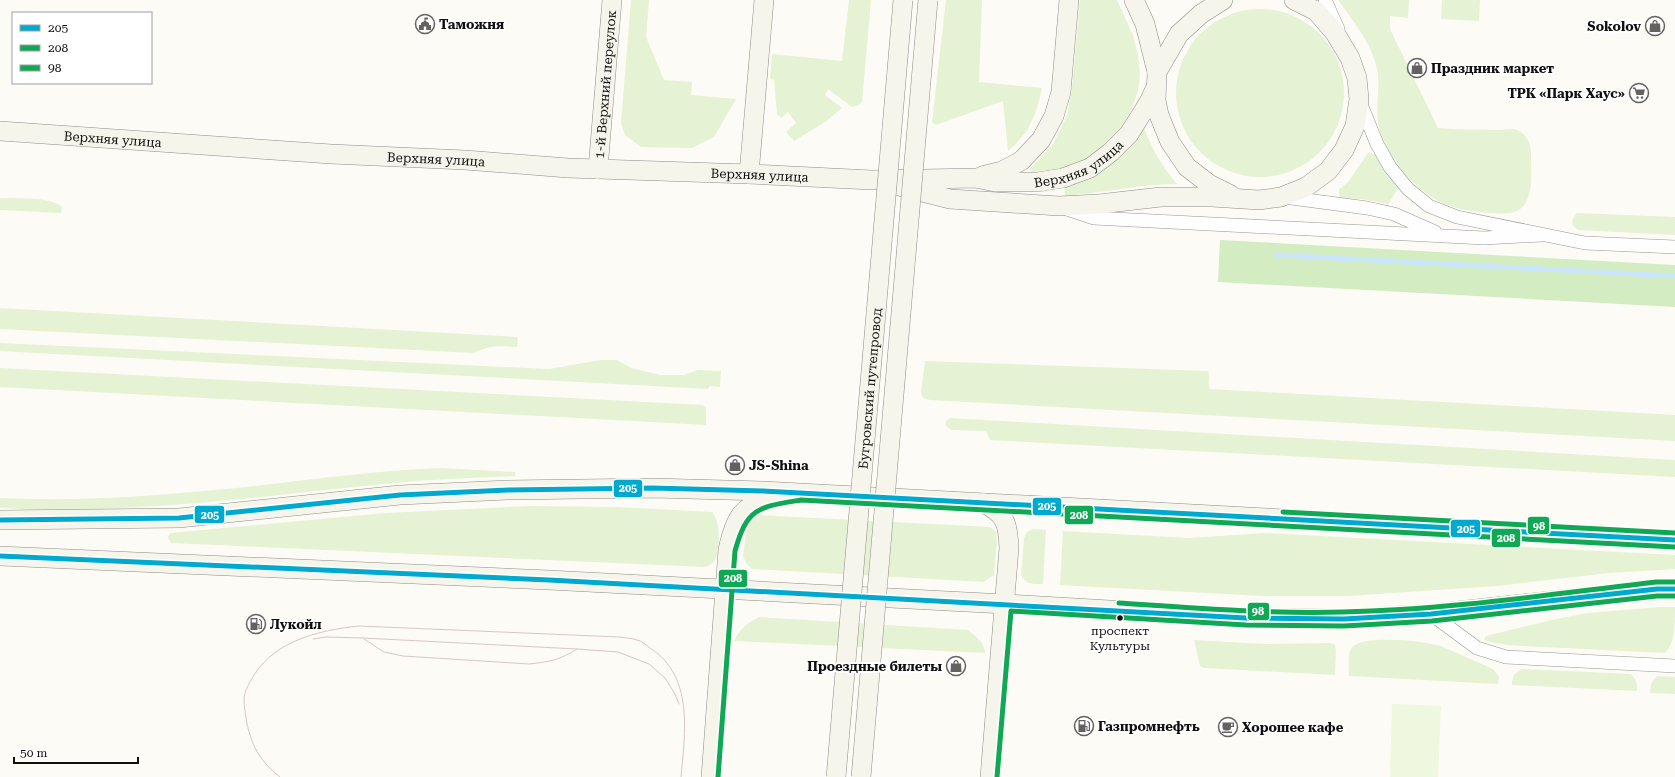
<svg xmlns="http://www.w3.org/2000/svg" width="1675" height="777" viewBox="0 0 1675 777" font-family="'Roboto Serif',serif">
<style>
.green{fill:#e5f3d4}
.forest{fill:#d4ecc2}
.pitch{fill:#eff7de}
.lines{fill:none;stroke-linecap:round;stroke-linejoin:round}
.stream{stroke:#c9e6fa;stroke-width:5}
.street-casing{stroke:#969694;stroke-width:14}
.secondary-casing{stroke:#8d8c8a;stroke-width:20}
.street{stroke:#fffefe;stroke-width:13}
.secondary{stroke:#f6f5eb;stroke-width:19}
.tram{stroke:#dac5c4;stroke-width:1}
.secondary-bridge-casing{stroke:#8d8c8a;stroke-width:20;stroke-linecap:butt}
.secondary-bridge{stroke:#f6f5eb;stroke-width:19}
.bus-1-casing{stroke:#fff;stroke-width:8}
.bus-2-casing{stroke:#fff;stroke-width:8}
.bus-3-casing{stroke:#fff;stroke-width:8}
.bus-1{stroke:#00a9ce;stroke-width:5}
.bus-2{stroke:#10a855;stroke-width:5}
.bus-3{stroke:#10a855;stroke-width:5}
.bus-dot{fill:#101010;stroke:#fff;stroke-width:1.5}
.labels{text-anchor:middle;dominant-baseline:central;stroke-width:4;stroke-linejoin:round;paint-order:stroke}
.bus-label{font-size:12px;fill:#101010;stroke:#fff}
.poi-label{font-size:13px;font-weight:bold;fill:#101010;stroke:#fff;text-anchor:start}
.street-label{font-size:13px;fill:#101010;stroke:#fff}
.line-badge{stroke:#fff;stroke-width:1.5}
.badge-label{font-size:11px;text-anchor:middle;font-weight:bold;fill:#fff}
</style>
<rect width="100%" height="100%" fill="#fcfbf6"/>
<path class="green" d="M631 0H649L646 37 664 80 692 82 691 95 736 99 714 137 692 148 641 147 625 135 621 123Z
M849 0H871L862 102 859 105 852 107 828 89 825 95 842 108 825 122 794 141 786 132 796 123 788 112 781 118 777 114 774 80 770 79 772 54 842 61Z
M946 0H982L979 82 1042 88C1036 115 1030 133 1008 151L1003 101 936 125 932 122Z
M1080 0H1117L1133 35 1138 55 1140 73 1138 91 1132 108 1121 128 1088 162 1069 169 1032 174 1030 169 1053 144 1067 116 1072 89Z
M1338 0H1409L1408 18 1390 16V29L1438 128C1458 130 1478 129 1498 130 1503 130 1512 128 1517 130 1528 134 1532 147 1531 157 1531 176 1535 209 1510 213 1495 215 1464 211 1450 206 1420 197 1387 158 1379 128 1374 107 1382 86 1376 65 1370 41 1352 20 1338 0Z
M1442 0H1480L1479 21 1441 19Z
M1176 93a84 84 0 1 1 168 0a84 84 0 1 1-168 0Z
M1143 125C1152 149 1161 165 1177 184 1139 184 1103 193 1065 196L1064 186Z
M1368 153 1375 154 1384 171 1398 189 1388 204 1362 199 1341 198 1339 196V190L1348 182Z
M0 198C17 199 49 196 62 207L61 213 0 210Z
M1577 213 1675 217V235L1578 230C1570 225 1571 220 1577 213Z
M0 308 518 337 517 347C501 346 489 345 474 353L0 329Z
M0 343 549 369 601 360H617L631 368 660 375H684L698 370 721 371 720 387 710 386 708 389 0 351Z
M925 361 1208 371C1211 377 1207 383 1210 389L1675 415V441L930 400 923 398 921 393Z
M0 368 703 405 706 409V425L0 387Z
M950 418 1675 460V477L990 440 986 431 951 430 946 426V421Z
M442 468 515 472V476C474 478 434 479 394 483 262 496 133 515 0 508V498C85 502 170 495 255 486 317 479 379 470 442 468Z
M530 506 617 507 712 512C721 522 720 546 716 558 714 563 709 566 704 567L171 543 168 538 170 533 386 513Z
M759 515 990 527 996 532 997 541 994 575 984 582 752 569 746 563 743 556 747 527 752 520Z
M1033 529 1046 530 1043 584C1033 584 1026 585 1021 575L1024 538 1027 532Z
M1063 531 1189 538 1265 533 1675 555V569L1609 573 1497 586 1348 596H1262L1060 585Z
M1661 607H1675C1675 622 1675 645 1665 653L1506 645 1486 641 1484 639 1486 636 1556 619 1588 613Z
M759 617 968 630C975 636 985 642 985 653L734 641C740 629 747 623 759 617Z
M1194 640 1265 644 1330 643 1335 645 1336 651 1335 675 1204 668 1200 666Z
M1402 640 1421 642 1441 646 1493 669 1499 677 1498 684 1349 676C1349 668 1348 658 1350 651 1354 637 1390 640 1402 640Z
M1522 669 1631 674C1637 680 1637 684 1637 691L1512 685C1512 676 1514 673 1522 669Z
M1658 676 1675 677V694L1650 693C1651 685 1651 680 1658 676Z"/>
<path class="forest" d="M1220 240 1675 265V307L1218 282Z"/>
<path class="pitch" d="M1392 704 1441 706 1438 777H1390Z"/>
<g class="lines">
<path class="stream" d="M1276 255 1675 276"/>
<defs>
<path id="street" d="M1325 0 1338 29
M1360 102 1377 144 1390 167 1408 189 1429 206 1457 217 1585 243 1675 247
M1284 197 1367 208 1394 214 1435 232
M1067 209 1094 218 1484 238 1542 235
M1431 614 1477 648 1506 657 1675 666"/>
<g id="secondary">
<path d="M1134 0 1145 24 1157 72"/>
<path d="M1223 0 1201 14 1179 34 1157 72 1156 100 1159 115 1170 142 1187 167 1209 184 1231 195"/>
<path id="s1" d="M0 131 331 154 465 160 568 168 749 174 872 180 975 178 995 182H1038L1063 178 1090 168 1111 152 1129 134 1149 102 1156 87"/>
<path id="s2" d="M598 169 612 0"/>
<path d="M749 174 764 0"/>
<path d="M982 176 1002 171 1021 161 1041 140 1054 116 1061 92 1069 0"/>
<path d="M899 186 950 199 1059 206 1099 204 1161 197H1212L1259 200 1281 197 1306 187 1328 171 1344 150 1355 126 1359 99 1357 78 1350 58 1335 33 1316 11 1294 0"/>
<path d="M983 503C1006 514 1008 524 1009 548L990 777"/>
<path d="M0 520 179 518 400 495 508 490 653 488 763 491 1675 540"/>
<path d="M0 556 549 580 1005 604 1246 618 1344 619 1431 614 1657 589H1675"/>
<path d="M711 777 728 550C735 516 743 503 778 497"/>
</g>
</defs>
<use href="#street" class="street-casing"/>
<use href="#secondary" class="secondary-casing"/>
<use href="#street" class="street"/>
<use href="#secondary" class="secondary"/>
<path class="tram" d="M313 639 326 637 363 638 577 649 618 652 649 664 665 678 675 694 679 704
M364 639 384 652 403 656 529 664C549 662 560 660 577 649
M280 777C261 762 253 749 247 724 246 716 244 708 244 700 244 691 250 682 254 675 276 640 321 630 359 626L619 637C625 638 632 638 637 640 642 641 646 645 650 648 694 676 685 733 681 777"/>
<defs>
<g id="secondary-bridge">
<path id="s3" d="M836 777 903 0"/>
<path d="M861 777 928 0"/>
</g>
</defs>
<use href="#secondary-bridge" class="secondary-bridge-casing"/>
<use href="#secondary-bridge" class="secondary-bridge"/>
<defs>
<path id="bus-1" d="M0 520 179 518 400 495 508 490 653 488 763 491 1675 540
M0 556 549 580 1246 618 1344 619 1431 614 1657 589H1675"/>
<path id="bus-2" d="M718 777 735 551C747 507 759 507 801 500L1675 547
M997 777 1011 611 1246 625 1344 626 1432 621 1657 596H1675"/>
<path id="bus-3" d="M1283 512 1675 533
M1119 603C1194 608 1268 614 1343 612 1448 610 1552 594 1656 582H1675"/>
</defs>
<use href="#bus-1" class="bus-1-casing"/>
<use href="#bus-2" class="bus-2-casing"/>
<use href="#bus-3" class="bus-3-casing"/>
<use href="#bus-1" class="bus-1"/>
<use href="#bus-2" class="bus-2"/>
<use href="#bus-3" class="bus-3"/>
</g>
<defs>
<symbol id="civic-ring" viewBox="-11 -11 22 22"><circle r="9.5" fill="#fff" stroke="#636260" stroke-width="1.5"/><path d="M-.6-6.5H3V-4.5H.6V-3L4-1V1h2V6H-6V1h2V-1L-.6-3ZM-1.2 2.5V6h2.4V2.5Z" fill="#636260"/></symbol>
<symbol id="shop-ring" viewBox="-11 -11 22 22"><circle r="9.5" fill="#fff" stroke="#636260" stroke-width="1.5"/><path d="M-5-2.5h2.3a2.7 3.5 0 0 1 5.4 0H5L5.5 6h-11ZM-1.5-2.5h3a1.5 2.3 0 0 0-3 0Z" fill="#636260"/></symbol>
<symbol id="supermarket-ring" viewBox="-11 -11 22 22"><circle r="9.5" fill="#fff" stroke="#636260" stroke-width="1.5"/><path d="M-6-5.5h2.5l.6 2H6L4.5 2H-2.5L-4.4-4H-6ZM-1.5 3.2a1.3 1.3 0 1 0 .1 0ZM3 3.2a1.3 1.3 0 1 0 .1 0Z" fill="#636260"/></symbol>
<symbol id="fuel-ring" viewBox="-11 -11 22 22"><circle r="9.5" fill="#fff" stroke="#636260" stroke-width="1.5"/><path d="M-5.5-6h7V0h2V4h1.3V-2.5L3-4.5l.8-.8L6-3V5H2.5V1h-1V6h-7ZM-4.2-4.7v3.2H.2V-4.7Z" fill="#636260"/></symbol>
<symbol id="cafe-ring" viewBox="-11 -11 22 22"><circle r="9.5" fill="#fff" stroke="#636260" stroke-width="1.5"/><path d="M-5.5-4.5H6V0H3Q3 3.5 0 3.5H-2.5Q-5.5 3.5-5.5 0ZM3-3.2v2h1.7v-2ZM-6 4.5H4V6H-6Z" fill="#636260"/></symbol>
</defs>
<g fill-rule="evenodd">
<use href="#civic-ring" x="414" y="13" width="22" height="22"/>
<use href="#shop-ring" x="1644" y="15" width="22" height="22"/>
<use href="#shop-ring" x="1406" y="57" width="22" height="22"/>
<use href="#supermarket-ring" x="1628" y="82" width="22" height="22"/>
<use href="#shop-ring" x="724" y="454" width="22" height="22"/>
<use href="#fuel-ring" x="245" y="613" width="22" height="22"/>
<use href="#shop-ring" x="945" y="655" width="22" height="22"/>
<use href="#fuel-ring" x="1073" y="715" width="22" height="22"/>
<use href="#cafe-ring" x="1217" y="716" width="22" height="22"/>
</g>
<circle class="bus-dot" cx="1120" cy="618" r="3.5"/>
<g class="labels">
<g class="bus-label">
<text x="1120" y="631">проспект<tspan x="1120" dy="15">Культуры</tspan></text>
</g>
<g class="poi-label">
<text x="439" y="24">Таможня</text>
<text x="1641" y="26" text-anchor="end">Sokolov</text>
<text x="1431" y="68">Праздник маркет</text>
<text x="1625" y="93" text-anchor="end">ТРК «Парк Хаус»</text>
<text x="749" y="465">JS-Shina</text>
<text x="270" y="624">Лукойл</text>
<text x="942" y="666" text-anchor="end">Проездные билеты</text>
<text x="1098" y="726">Газпромнефть</text>
<text x="1242" y="727">Хорошее кафе</text>
</g>
<g class="street-label">
<text stroke="none"><textPath href="#s2" startOffset="85">1-й Верхний переулок</textPath></text>
<text stroke="none"><textPath href="#s1" startOffset="113">Верхняя улица</textPath></text>
<text stroke="none"><textPath href="#s1" startOffset="437">Верхняя улица</textPath></text>
<text stroke="none"><textPath href="#s1" startOffset="1085">Верхняя улица</textPath></text>
<text stroke="none"><textPath href="#s1" startOffset="761">Верхняя улица</textPath></text>
<text stroke="none"><textPath href="#s3" startOffset="390">Бугровский путепровод</textPath></text>
</g>
</g>
<g class="line-badge">
<rect x="613" y="479" width="30" height="19" rx="4" fill="#00a9ce"/>
<rect x="1032" y="497" width="30" height="19" rx="4" fill="#00a9ce"/>
<rect x="194" y="505" width="31" height="19" rx="4" fill="#00a9ce"/>
<rect x="1064" y="505" width="30" height="20" rx="4" fill="#10a855"/>
<rect x="1527" y="516" width="23" height="19" rx="4" fill="#10a855"/>
<rect x="1450" y="519" width="31" height="19" rx="4" fill="#00a9ce"/>
<rect x="1491" y="528" width="30" height="20" rx="4" fill="#10a855"/>
<rect x="718" y="569" width="30" height="19" rx="4" fill="#10a855"/>
<rect x="1247" y="602" width="23" height="19" rx="4" fill="#10a855"/>
</g>
<g class="badge-label">
<text x="628" y="492">205</text>
<text x="1047" y="510">205</text>
<text x="210" y="519">205</text>
<text x="1079" y="519">208</text>
<text x="1539" y="530">98</text>
<text x="1466" y="533">205</text>
<text x="1506" y="542">208</text>
<text x="733" y="582">208</text>
<text x="1258" y="615">98</text>
</g>
<rect x="12" y="12" width="140" height="72" fill="#ffffff" stroke="#9f9f9f"/>
<rect x="20" y="25" width="20" height="6" fill="#00a9ce" stroke="#9f9f9f"/>
<text x="48" y="32" font-size="12" fill="#101010">205</text>
<rect x="20" y="45" width="20" height="6" fill="#10a855" stroke="#9f9f9f"/>
<text x="48" y="52" font-size="12" fill="#101010">208</text>
<rect x="20" y="65" width="20" height="6" fill="#10a855" stroke="#9f9f9f"/>
<text x="48" y="72" font-size="12" fill="#101010">98</text>
<path d="M14 757v6h124v-6" fill="none" stroke="#101010" stroke-width="2"/>
<text x="20" y="757" font-size="12" fill="#101010" stroke="#ffffff" stroke-width="3" paint-order="stroke">50 m</text>
</svg>
